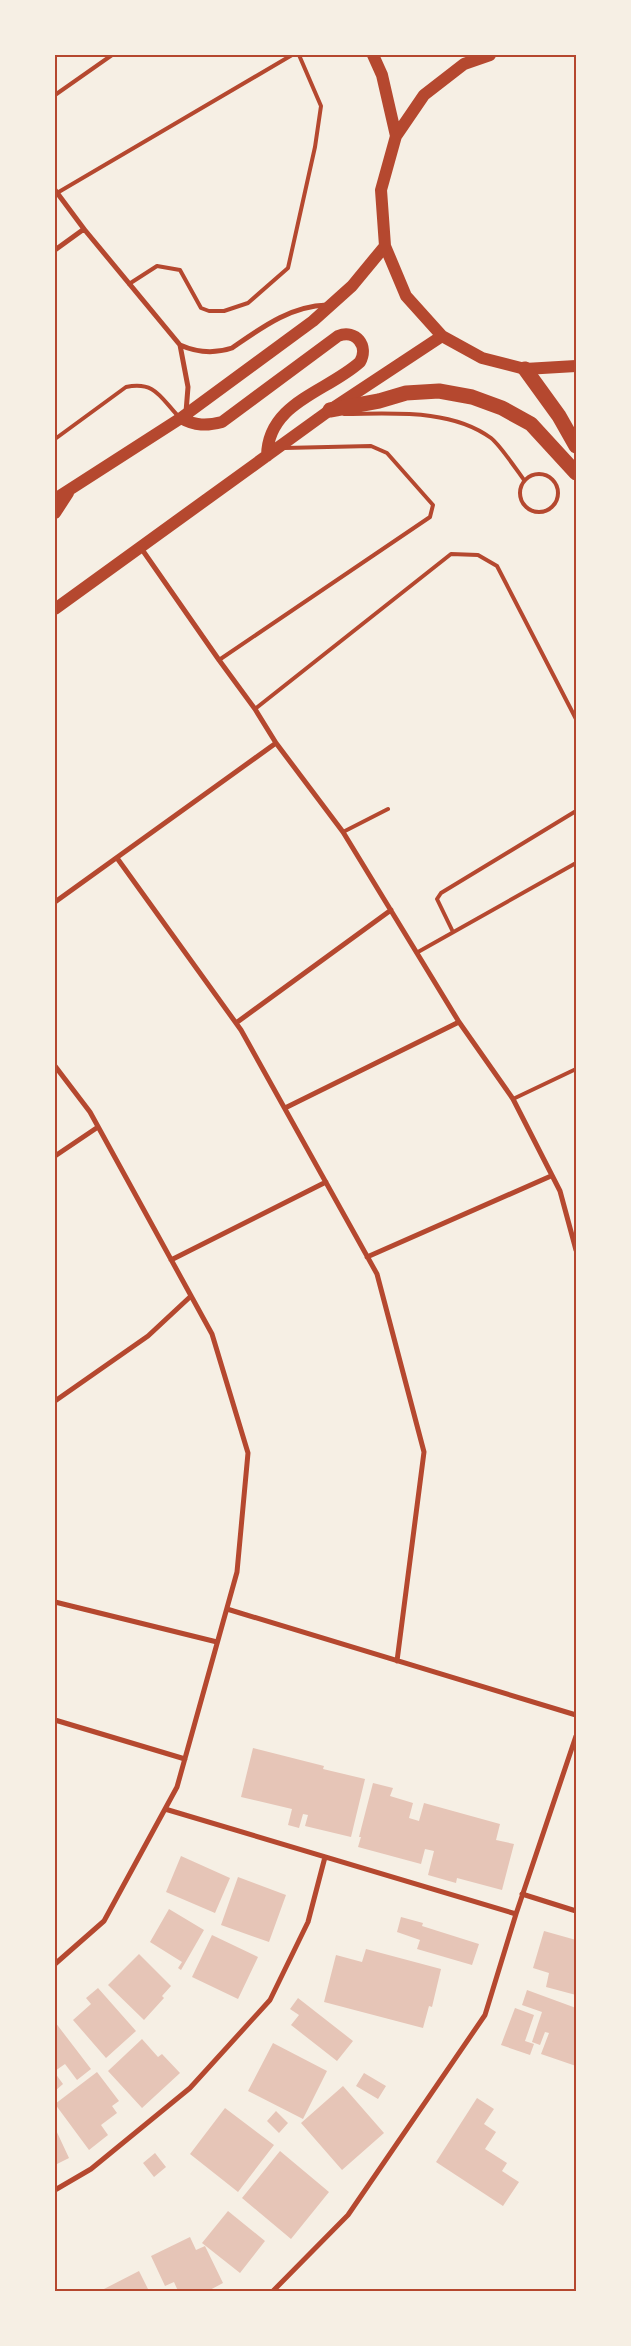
<svg xmlns="http://www.w3.org/2000/svg" width="631" height="2346" viewBox="0 0 631 2346" font-family="'Times New Roman',serif">
<style>
.building{fill:#e6c5b7}
.lines{fill:none;stroke-linecap:round;stroke-linejoin:round}
.service{stroke:#b5482f;stroke-width:4}
.minor{stroke:#b5482f;stroke-width:5}
.primary{stroke:#b5482f;stroke-width:12}
.motorway{stroke:#b5482f;stroke-width:15}
.neatline{fill:none;stroke:#b5482f;stroke-width:2}
</style>
<rect width="100%" height="100%" fill="#f6efe4"/>
<path class="building" d="M253 1748 324 1766 323 1769 365 1779 351 1837 305 1826 308 1815 303 1814 299 1828 288 1825 292 1809 241 1797Z
M373 1783 393 1788 390 1796 413 1803 409 1818 419 1821 424 1803 500 1824 496 1840 514 1844 502 1890 457 1878 456 1883 428 1875 434 1851 425 1849 421 1864 358 1847 361 1837H359Z
M181 1856 230 1878 215 1913 166 1892Z
M238 1877 286 1895 269 1942 221 1925Z
M169 1909 204 1930 181 1970 178 1968 182 1962 150 1942Z
M401 1917 423 1923 422 1926 479 1944 472 1965 417 1949 420 1940 397 1932Z
M544 1931 576 1940V1995L546 1987 549 1973 533 1968Z
M212 1935 258 1957 238 1999 192 1977Z
M366 1949 441 1969 432 2007 429 2006 423 2028 324 2002 336 1955 362 1962Z
M139 1954 171 1986 162 1996 164 1998 144 2020 108 1985Z
M98 1988 136 2031 106 2058 73 2020 91 2004 86 1998Z
M527 1990 576 2008V2066L541 2054 549 2033 545 2032 540 2045 532 2042 542 2012 522 2005Z
M298 1998 353 2041 337 2061 291 2025 299 2015 290 2009Z
M515 2008 534 2015 525 2041 534 2044 530 2055 501 2045Z
M55 2022 91 2069 77 2080 65 2064 55 2071Z
M142 2039 158 2057 162 2054 180 2073 142 2108 108 2071Z
M273 2043 327 2071 303 2119 248 2091Z
M97 2072 119 2101 112 2106 117 2113 101 2125 108 2135 89 2150 55 2104Z
M55 2073 63 2084 55 2091Z
M364 2073 386 2086 378 2099 356 2086Z
M343 2086 384 2133 342 2170 301 2123Z
M477 2098 494 2109 484 2124 496 2132 485 2149 507 2163 502 2171 519 2182 503 2206 436 2162Z
M225 2108 274 2145 238 2192 190 2154Z
M276 2111 288 2123 279 2133 267 2121Z
M55 2128 69 2158 55 2165Z
M280 2151 329 2192 291 2239 242 2198Z
M155 2153 166 2167 154 2177 143 2163Z
M228 2211 265 2241 240 2273 202 2243Z
M190 2237 196 2250 205 2246 223 2283 208 2291H178L174 2282 165 2286 151 2256Z
M139 2271 149 2291H105L104 2289Z"/>
<g class="lines">
<path class="service" d="M55 95 112 55
M57 193 292 55
M129 284 157 266 180 270 201 308 209 311H224L248 303 288 268 315 147 321 106 299 55
M344 414C391 414 450 408 491 438 500 445 516 469 524 480
M55 439 126 387C155 381 160 397 179 417
M520 493a19 19 0 1 1 38 0a19 19 0 1 1-38 0Z
M219 660 430 517 433 505 387 453 371 446 284 448
M255 709 451 554 478 555 497 566 576 719
M343 832 388 809
M453 932 437 899 441 893 576 811
M418 952 576 863
M513 1099 576 1069"/>
<path class="minor" d="M55 190 84 229 180 345 188 387 186 412
M55 250 84 229
M180 345C198 353 214 354 232 348 261 328 290 306 327 305
M141 548 219 660 255 709 276 743 343 832 459 1022 513 1099 560 1191 576 1250
M117 858 241 1030 377 1274 424 1452 397 1661
M55 902 276 743
M236 1023 391 910
M55 1066 90 1112 212 1334 248 1453 237 1572 177 1787 104 1921 55 1964
M285 1108 459 1022
M55 1156 98 1127
M367 1257 551 1176
M171 1260 326 1182
M55 1401 148 1336 191 1296
M55 1602 217 1642
M227 1609 576 1715
M55 1720 185 1759
M165 1809 516 1914
M522 1894 576 1911
M55 2190 91 2169 190 2088 270 2000 308 1922 325 1857
M273 2291 348 2215 485 2015 516 1914 576 1736"/>
<path class="primary" d="M373 55 382 75 396 136
M490 55 464 64 424 95 396 136 381 190 385 246 406 296 442 336 482 358 525 369 576 366
M181 418C195 426 207 426 222 422L338 336C356 329 369 346 360 362 327 392 268 402 267 456
M55 499 181 418 313 321 352 286 385 246
M55 513 68 493
M55 609 330 410 442 336"/>
<path class="motorway" d="M525 369 559 416 576 446
M330 410 379 401 406 393 439 391 472 397 502 408 531 424 576 473"/>
</g>
<rect width="631" height="2346" fill="none" stroke="#f6efe4" stroke-width="112"/>
<rect x="56" y="56" width="519" height="2234" class="neatline"/>
</svg>
